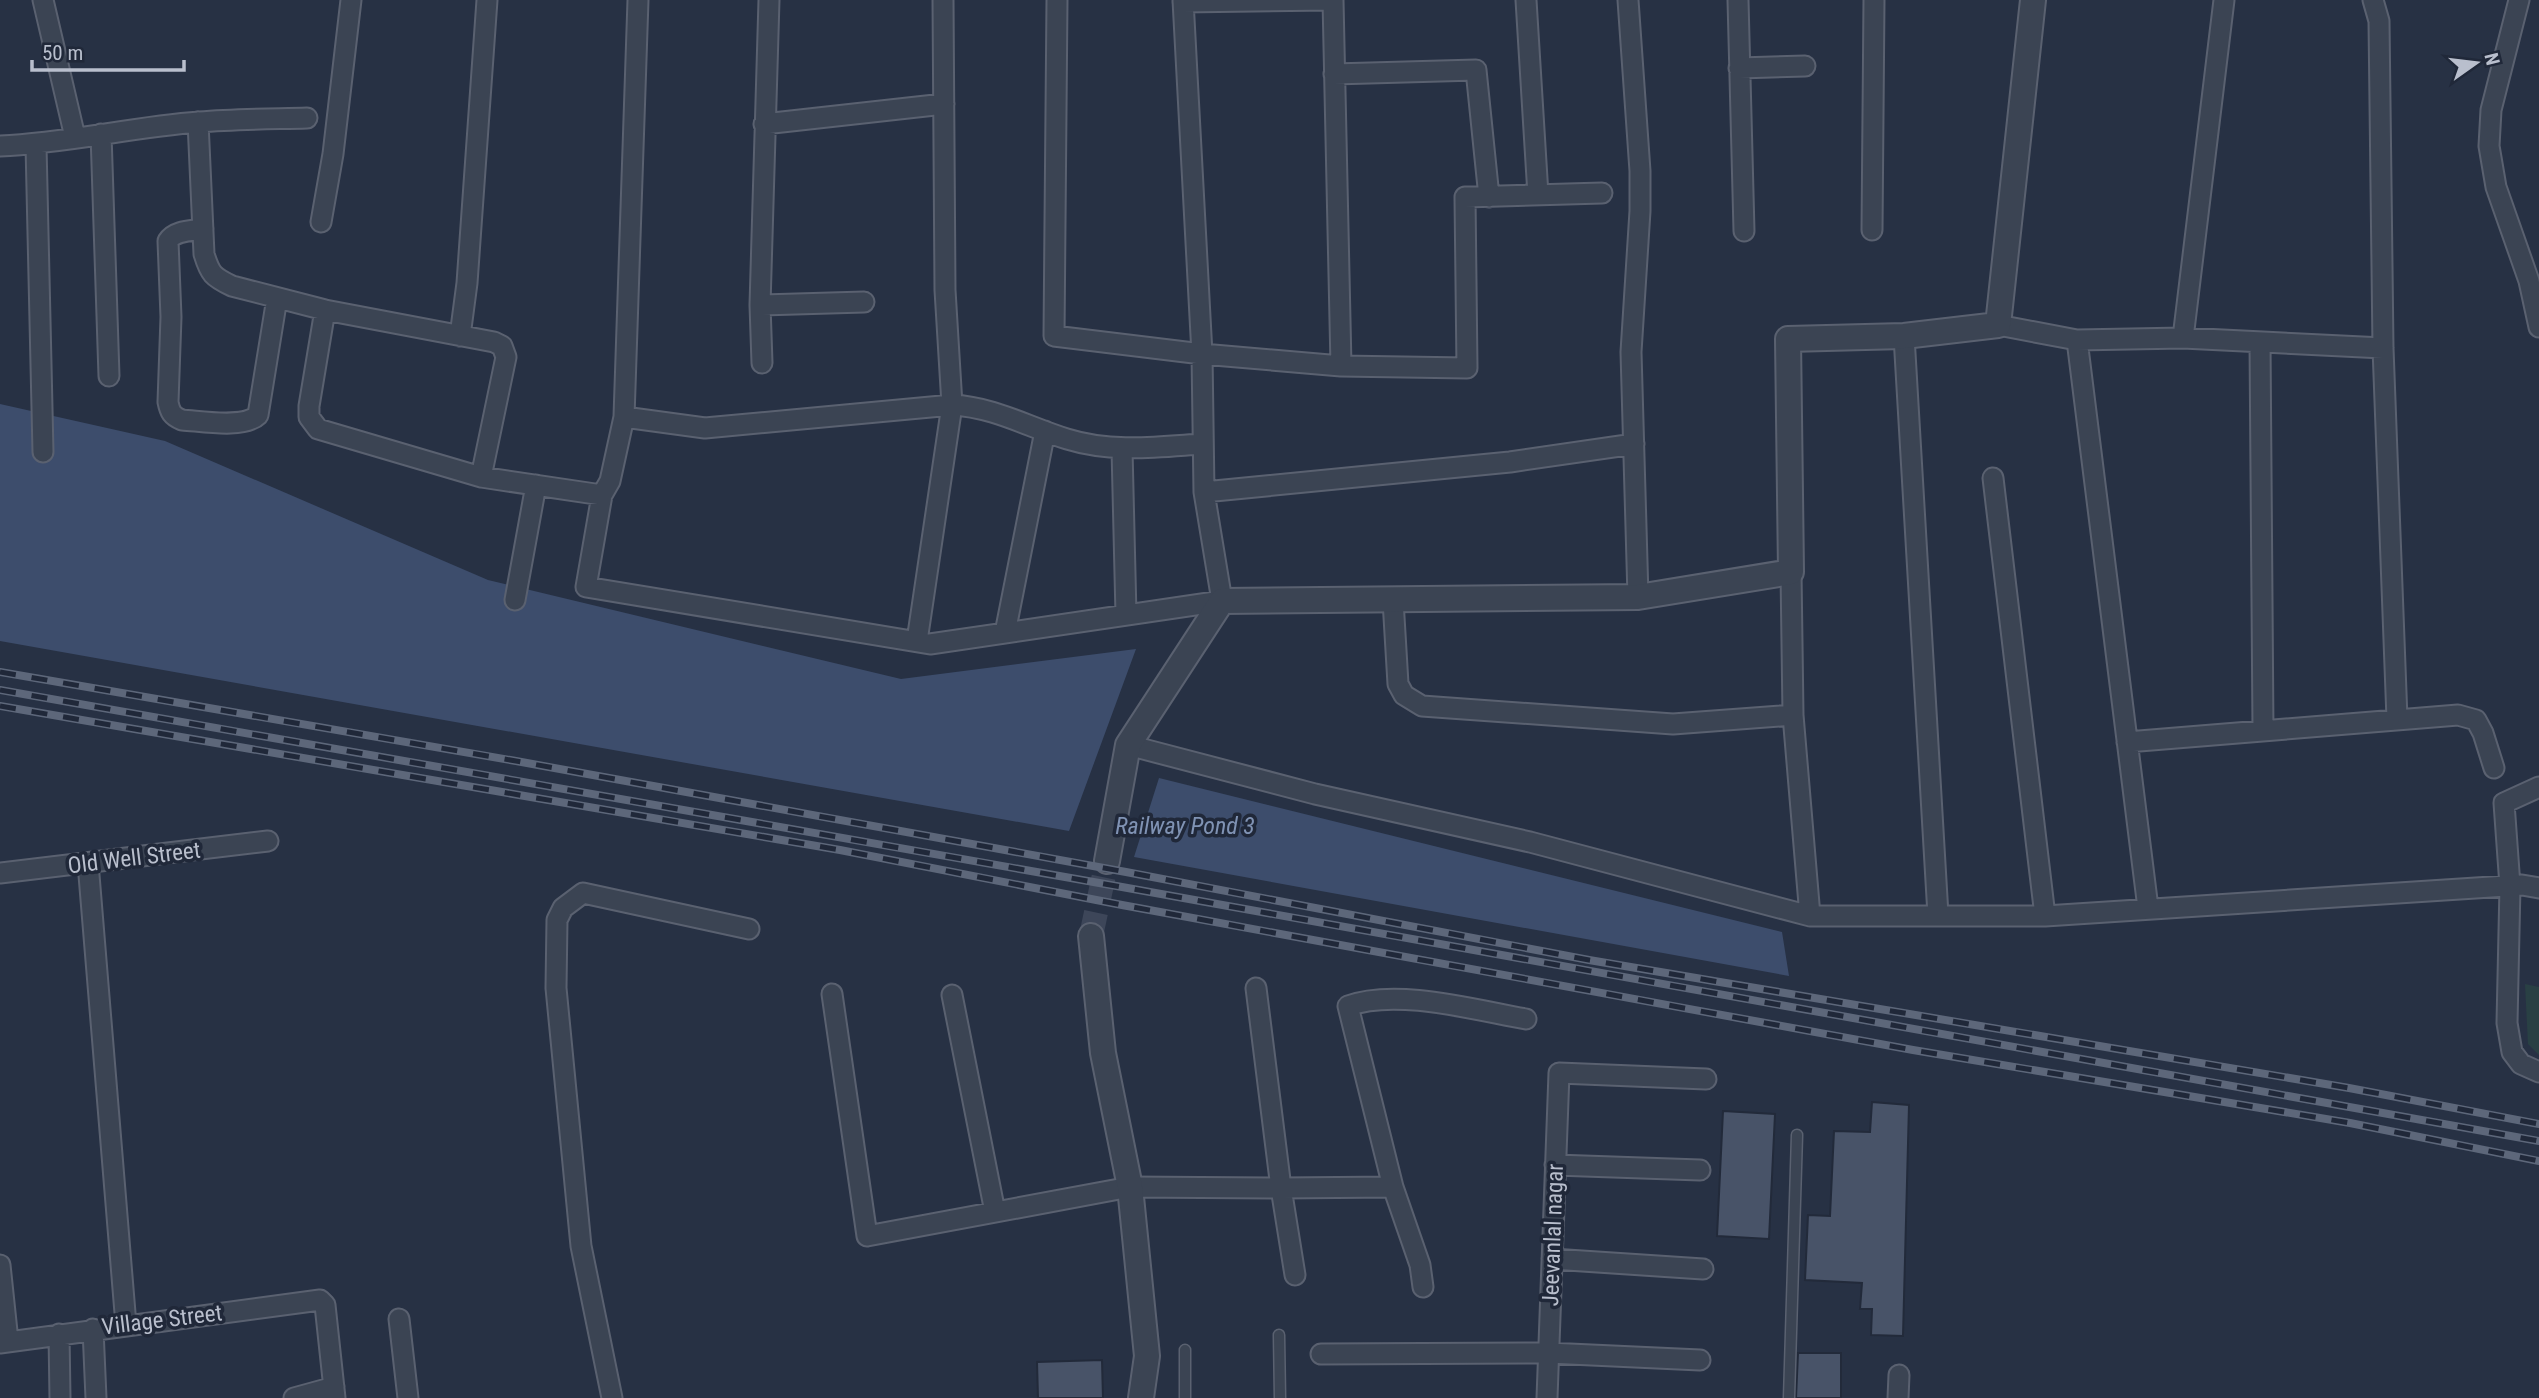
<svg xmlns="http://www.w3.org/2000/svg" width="2539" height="1398" viewBox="0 0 2539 1398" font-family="'Roboto Condensed',sans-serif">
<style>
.green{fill:#294044}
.water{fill:#3d4d6c}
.building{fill:#485368;stroke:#222a3a;stroke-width:2}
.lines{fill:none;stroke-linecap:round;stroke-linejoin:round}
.tertiary-tunnel{stroke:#3d4659;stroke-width:24;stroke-dasharray:24 12;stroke-linecap:butt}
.service-casing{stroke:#5a6170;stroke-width:13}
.minor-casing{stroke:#5a6170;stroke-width:23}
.tertiary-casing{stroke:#5a6170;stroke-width:28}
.service{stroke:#3b4453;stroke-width:10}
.minor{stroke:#3b4453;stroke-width:19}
.tertiary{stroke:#3b4453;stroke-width:24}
.rail-casing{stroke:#5d677a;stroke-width:8}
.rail{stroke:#202839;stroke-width:5;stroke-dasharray:16;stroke-linecap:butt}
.labels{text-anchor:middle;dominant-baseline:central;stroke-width:7;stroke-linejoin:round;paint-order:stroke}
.street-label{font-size:23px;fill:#b9bfcd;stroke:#202839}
.water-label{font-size:24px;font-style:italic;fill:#8093b4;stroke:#202839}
</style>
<rect width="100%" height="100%" fill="#273144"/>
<path class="green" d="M2525 984 2539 987V1055L2528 1044Z"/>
<path class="water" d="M0 404 165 441 488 580 901 679 1136 649 1069 831 0 641Z
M1159 778 1782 932 1789 976 1134 857Z"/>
<path class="building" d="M1872 1102 1909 1105 1903 1336 1871 1335 1872 1309H1860L1862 1283 1805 1280 1808 1215 1830 1216 1834 1131 1870 1132Z
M1723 1111 1775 1114 1769 1239 1717 1236Z
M1798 1353H1841V1398H1796Z
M1102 1360 1103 1398H1038L1037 1362Z"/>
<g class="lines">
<path class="tertiary-tunnel" d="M1091 936 1107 861"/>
<defs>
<path id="service" d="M1279 1335 1280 1398
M1185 1398V1350
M1789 1398 1797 1135"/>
<path id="minor" d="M43 0 75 137
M638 0 624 417 610 481 602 495 586 587 930 644 1222 601 1204 492 1202 354 1183 0
M1057 0 1054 336 1202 354 1341 366 1467 368 1465 197 1602 193
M1333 0 1341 366
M1526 0 1538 195
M1628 0 1640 171V211L1631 352 1638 597
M1738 0 1744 231
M2373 0 2379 21 2383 348 2397 719
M2519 0 2491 110 2489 146 2496 187 2529 281 2539 327
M1183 2 1330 0
M1739 68 1805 66
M1334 74 1476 70 1489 197
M198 122 204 254C210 274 213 277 232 286L325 310 494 342 502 346 506 357 481 477
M764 124 944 104
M101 134 109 376
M36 145 43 452
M0 146C67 143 132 127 199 122 235 119 271 119 307 118
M321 222 333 154 351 0
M203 229C192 231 175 230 168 241L171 317 168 402C170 412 172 416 182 420 201 421 244 429 258 415L277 298
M1872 230 1874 0
M760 305 864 302
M325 310 309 406V417L318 429 481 477 602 495
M1998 325 2077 340 2183 338 2383 348
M460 336 467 283 487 0
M1904 336 1938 915
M2183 338 2224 0
M2077 340 2148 908
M2260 342 2263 730
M762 363 760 305 769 0
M624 417 705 428 952 405C994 407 1028 427 1067 439 1112 453 1157 447 1202 444
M1122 449 1126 615
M1993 478 2045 916
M1204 492 1510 462 1634 444
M1791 572 1793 715 1810 916
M515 600 536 485
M1393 600 1398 684 1404 695 1422 706 1673 724 1793 715
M1005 633 1045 431
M917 641 952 405 945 290 943 0
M2127 742 2458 715 2476 720 2483 733 2494 768
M1128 745 1315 794 1530 842 1810 916H2045L2522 885 2539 888
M2539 787 2504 803 2510 886 2507 1023 2512 1052 2521 1064 2539 1072
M88 863 126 1325
M0 873 268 841
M832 994 867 1236 1130 1187 1281 1188 1256 988
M952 995 995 1212
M1555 1165 1700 1170
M1552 1259 1703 1269
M0 1265 8 1341
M1295 1275 1281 1188 1393 1187
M1423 1287 1420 1265 1393 1187 1348 1006C1396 988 1475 1010 1526 1019
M399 1319 408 1398
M93 1329 96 1398
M59 1334 60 1398
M0 1343 320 1300 325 1305 335 1398
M1321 1354 1548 1353 1700 1360
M294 1398 334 1387
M612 1398 581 1246 556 988 557 920 563 908 583 893 749 929
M1547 1398 1559 1073 1706 1079
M1898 1398 1899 1375"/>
<path id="tertiary" d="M1107 861 1128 745 1222 601 1638 597 1791 572 1788 339 1904 336 1998 325 2033 0
M1091 936 1103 1053 1130 1187 1147 1356 1141 1398"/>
</defs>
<use href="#service" class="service-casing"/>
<use href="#minor" class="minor-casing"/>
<use href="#tertiary" class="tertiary-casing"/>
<use href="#service" class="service"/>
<use href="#minor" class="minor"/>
<use href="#tertiary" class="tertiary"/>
<defs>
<path id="rail" d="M0 672 516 761 1126 872 1589 960 2349 1088 2539 1124
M0 690 1122 887 2539 1141
M0 706 840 850 1122 905 1913 1050 2350 1123 2539 1161"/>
</defs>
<use href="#rail" class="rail-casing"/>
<use href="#rail" class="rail"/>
</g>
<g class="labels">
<g class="street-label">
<text transform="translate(134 858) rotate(-7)">Old Well Street</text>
<text transform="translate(1553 1235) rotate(-88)">Jeevanlal nagar</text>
<text transform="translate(162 1320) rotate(-7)">Village Street</text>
</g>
<g class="water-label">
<text x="1185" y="826">Railway Pond 3</text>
</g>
</g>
<g transform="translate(2476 63) rotate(76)" stroke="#202839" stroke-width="5" paint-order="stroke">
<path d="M0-5L12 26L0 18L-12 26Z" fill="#b9bfcd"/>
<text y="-10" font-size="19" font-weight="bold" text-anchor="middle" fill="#b9bfcd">N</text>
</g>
<path d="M32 60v10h152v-10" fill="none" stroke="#b9bfcd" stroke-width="3.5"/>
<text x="42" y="60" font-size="21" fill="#b9bfcd" stroke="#202839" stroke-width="5" paint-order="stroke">50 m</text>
</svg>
